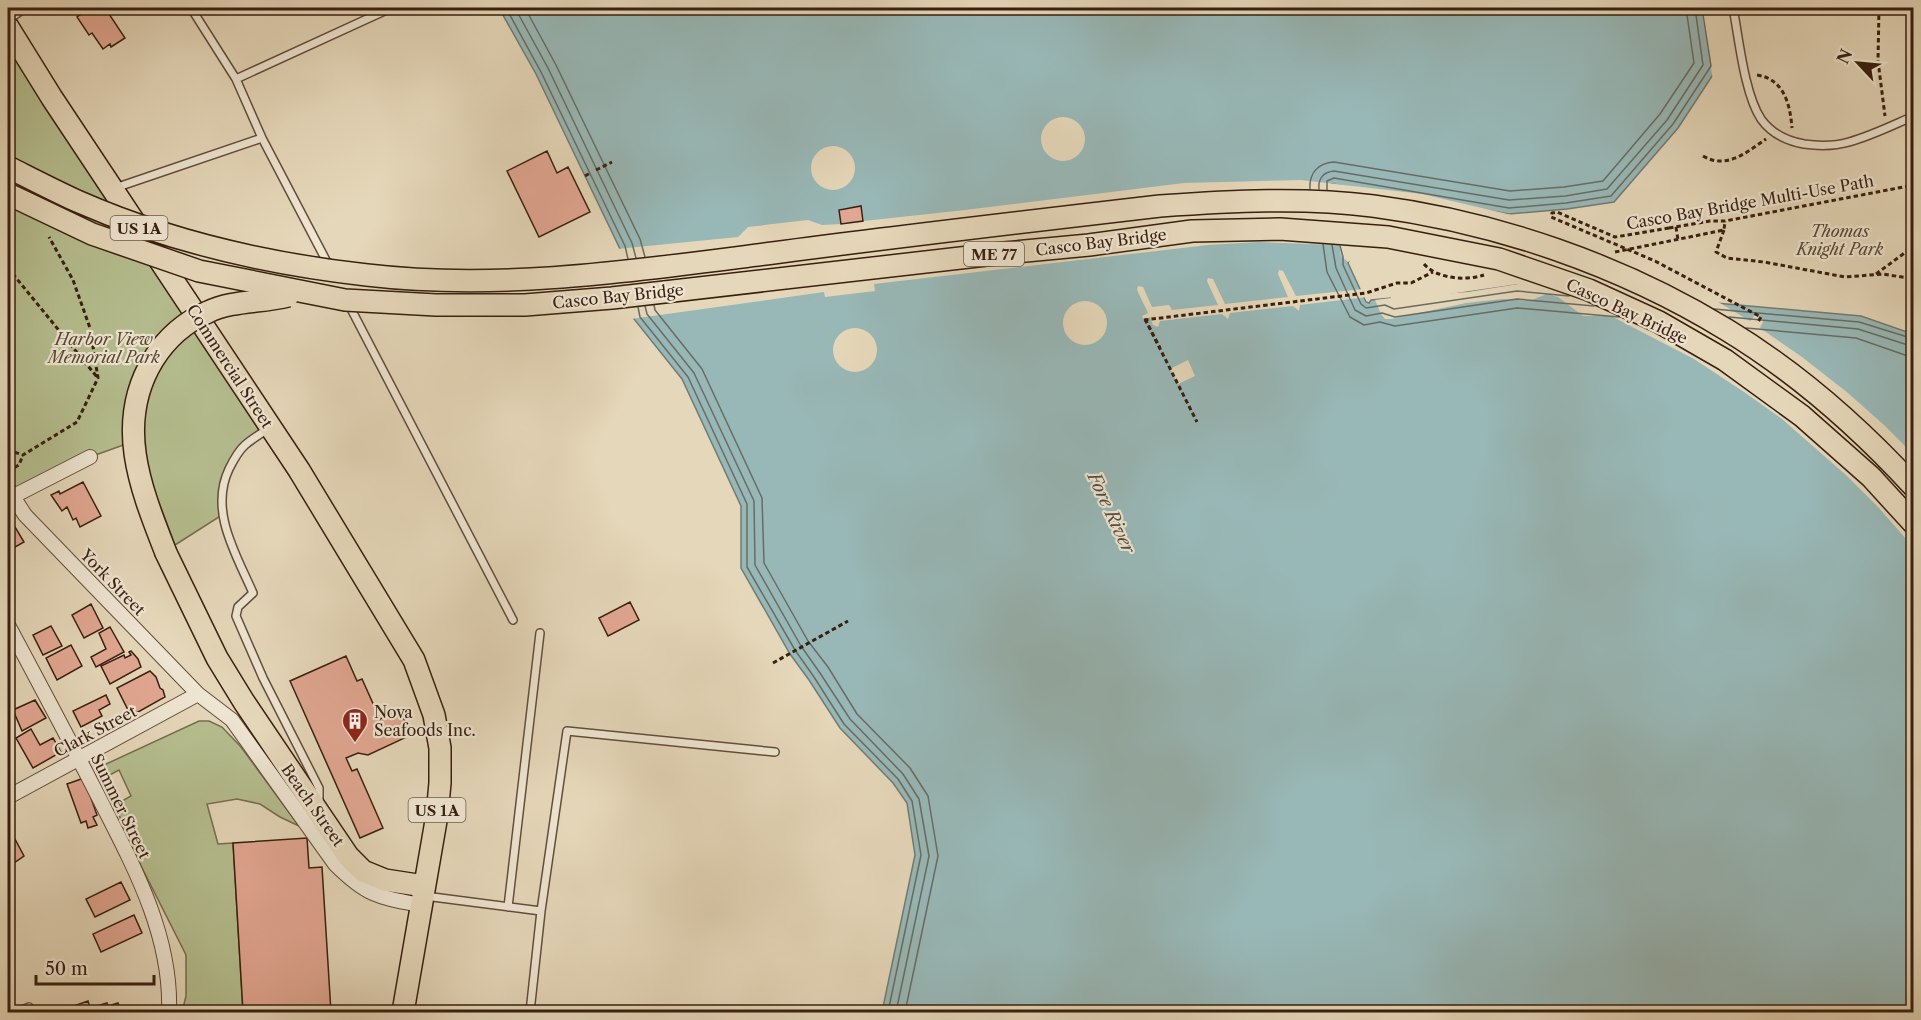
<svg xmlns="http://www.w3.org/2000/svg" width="1921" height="1020" viewBox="0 0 1921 1020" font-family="'Libre Caslon Text',serif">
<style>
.green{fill:#b5be8f;stroke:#766e4f;stroke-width:1.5}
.water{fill:#98b8b7;stroke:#727b74;stroke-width:1.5}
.pier{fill:#e5d7b9}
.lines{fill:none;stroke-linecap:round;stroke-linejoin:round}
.shore{stroke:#686c63;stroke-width:1.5}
.building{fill:#e2a792;stroke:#381f0f;stroke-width:1.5}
.service-casing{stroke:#634d3a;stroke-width:10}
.minor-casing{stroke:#634d3a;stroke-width:16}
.primary-casing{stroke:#381f0f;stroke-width:24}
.path{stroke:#381f0f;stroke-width:3;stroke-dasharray:4.5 3;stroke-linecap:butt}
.service{stroke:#eee5d2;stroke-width:7}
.minor{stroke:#eee5d2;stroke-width:14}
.primary{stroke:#e5d7b9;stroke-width:21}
.primary-bridge-casing{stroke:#381f0f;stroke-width:24;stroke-linecap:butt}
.path-bridge{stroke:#381f0f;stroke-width:3;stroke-dasharray:4.5 3;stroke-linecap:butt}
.primary-bridge{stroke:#e5d7b9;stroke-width:21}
.labels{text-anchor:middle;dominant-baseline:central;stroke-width:4.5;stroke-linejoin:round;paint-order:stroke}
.shield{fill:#eee5d2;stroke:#6f5a4a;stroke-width:1.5}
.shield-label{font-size:15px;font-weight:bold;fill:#381f0f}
.street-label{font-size:16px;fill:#381f0f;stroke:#eee5d2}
.park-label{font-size:16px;font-style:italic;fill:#57472f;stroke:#eee5d2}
.poi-label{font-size:16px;fill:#381f0f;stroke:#eee5d2;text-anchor:start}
.water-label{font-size:18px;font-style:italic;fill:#554d41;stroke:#eee5d2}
</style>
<rect width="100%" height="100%" fill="#e5d7b9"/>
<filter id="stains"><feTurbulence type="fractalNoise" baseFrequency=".00333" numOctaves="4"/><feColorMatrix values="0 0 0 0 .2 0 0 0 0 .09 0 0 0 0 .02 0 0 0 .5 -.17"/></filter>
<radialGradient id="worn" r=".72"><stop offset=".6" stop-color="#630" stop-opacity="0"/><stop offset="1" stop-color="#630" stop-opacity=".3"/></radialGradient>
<path class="green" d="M8 26 270 428 243 446 225 477 222 515 175 545 148 473 140 439 90 457 12 497 8 489Z
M199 721H209L222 727 241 747 299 826 280 817 260 804 237 799 207 804 218 844 233 843 243 1012H182L186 996V955L134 852 115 805 131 796 119 770 108 776 104 765Z"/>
<path class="water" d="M499 8H1708L1718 67 1678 128 1614 202 1567 209 1509 214 1332 184 1350 259 1348 263 1366 302 1369 303 1371 300 1391 298 1392 303 1516 285 1861 316 1913 334V1012H882L915 855 907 803 893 783 840 728 809 680 790 654 741 568V506L682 379 634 319 620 249 536 74Z"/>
<path class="pier" d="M1701 8H1711L1721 66 1713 80Z
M1041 139a22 22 0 1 1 44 0a22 22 0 1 1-44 0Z
M811 168a22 22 0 1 1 44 0a22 22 0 1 1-44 0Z
M1301 180 1422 194 1516 216 1508 217 1336 187 1353 259 1348 262 1341 256 1339 245 1259 242 1208 245 874 284 875 291 825 297 824 292 631 319 617 249 738 237 748 227 808 220 822 225 841 224 839 210 861 206 864 221 965 210 1184 183Z
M1279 270 1283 271 1296 296 1363 289 1367 297 1300 305 1299 311 1293 306 1230 313 1228 319 1222 314 1160 321 1158 327 1153 325 1150 317 1144 320 1142 316 1148 313 1137 290 1138 286 1143 287 1152 307 1169 305 1172 310 1218 305 1207 281 1208 278 1213 279 1225 304 1288 297 1278 274Z
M1525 283 1715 300 1750 321 1755 315 1764 320 1760 328 1802 357 1848 393 1884 425 1913 454V547L1879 508 1847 476 1782 419 1744 392 1694 359 1611 316H1583L1558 297 1547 294 1529 301 1503 299 1466 303 1391 319H1385L1381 314 1375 300 1391 298V295L1395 300 1441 294 1468 292Z
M1063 323a22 22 0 1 1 44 0a22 22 0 1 1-44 0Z
M833 350a22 22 0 1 1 44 0a22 22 0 1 1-44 0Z
M1188 360 1195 376 1178 384 1170 369Z"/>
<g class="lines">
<path class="shore" d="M506 8 541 72 625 246 628 259
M515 8 548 68 632 243 636 258
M525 8 556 65 640 239 645 257
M1310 189C1309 173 1318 163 1334 162L1510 191 1564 187 1603 181 1660 114 1694 63 1686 8
M1319 189C1318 179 1323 172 1334 171L1509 200 1565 196 1607 189 1667 120 1703 65 1695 8
M1327 190V181L1334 178 1509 208 1566 203 1611 196 1673 124 1711 66 1702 8
M1323 244 1327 272 1350 317 1364 325 1380 322 1395 326 1517 308 1619 317
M1332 245 1336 268 1355 310 1366 316 1382 313 1395 317 1517 299 1594 306
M1340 246 1343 257V265L1361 304 1366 308 1385 305 1394 309 1517 291 1569 296
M654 305 655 310 702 369 762 498 764 563 808 641 828 667 857 714 910 768 928 796 938 856 905 1012
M645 306 647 314 694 373 754 501 755 565 801 646 820 673 850 719 903 774 919 799 929 856 896 1012
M638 307 640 317 688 377 747 504V567L795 650 814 677 844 724 898 779 912 801 921 855 888 1012
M1714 309 1859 322 1914 339
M1729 317 1858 329 1914 347
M1746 328 1856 338 1905 355 1914 356"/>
</g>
<path class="building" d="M85 8H119L109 14 125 38 111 47 110 44 103 49 92 33 89 35 77 17 87 10Z
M547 151 557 173 568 167 590 212 539 237 507 171Z
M861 206 863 221 841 224 839 210Z
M83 482 101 516 80 527 76 518 73 520 67 507 62 511 51 495 59 491 60 494Z
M8 517 12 518V522L24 542 8 551Z
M630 602 639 620 608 636 599 618Z
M91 604 103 628 84 638 72 615Z
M51 626 62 646 43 655 33 635Z
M110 627 124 652 96 667 91 657 106 649 99 633Z
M71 645 82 666 57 680 46 658Z
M131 651 138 659 141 667 110 684 101 666 124 655 125 658 131 655 129 652Z
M346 656 357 681 362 679 380 719 400 710 411 735 368 755 358 753 346 758 352 771 357 769 383 828 360 838 290 681Z
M150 671 156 677 160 688 163 690 165 697 131 716 117 688Z
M106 695 110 704 99 710 102 716 81 727 73 711Z
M35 700 46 718 22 731 13 710Z
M31 729 40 745 53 738 61 752 33 768 16 738Z
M84 778 97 815 93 817 97 825 88 828 86 821 81 823 67 784Z
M8 826 24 856 8 867Z
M307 838 309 868 322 867 331 1012H243L233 843Z
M121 882 130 900 95 917 86 899Z
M134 915 142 933 101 952 93 934Z
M88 1001 90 1008 107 1003 108 1006 118 1003 121 1012H62V1010Z"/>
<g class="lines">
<defs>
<path id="service" d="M191 8 236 79
M1733 8C1739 38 1744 93 1761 119 1771 133 1787 141 1804 144 1818 146 1835 146 1849 142 1871 136 1893 125 1914 116
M8 20 25 8
M262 138 329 266
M115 188 262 138 236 79 391 8
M349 305 513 620
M268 429C260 434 252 439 245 445 238 451 233 461 229 469 209 511 236 554 253 593L238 607 236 616 263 678 319 788V802
M425 896 541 911 567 731 775 752
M508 907 540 633
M17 1012 29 1007 31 1012
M530 1012 541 911"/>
<path id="minor" d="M8 489 25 515 198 694 232 720 335 864C367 896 378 897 421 905
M8 499 90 457
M8 625C38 681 68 737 97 794 132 863 172 934 169 1012
M8 797 198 694"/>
<path id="primary" d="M8 27 52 98 299 470 414 660 434 715 440 748V783L437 815 403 1012
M166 553 217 658 244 702 348 856 363 871 385 880 424 886"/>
</defs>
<use href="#service" class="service-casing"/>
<use href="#minor" class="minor-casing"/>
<use href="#primary" class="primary-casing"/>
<path class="path" d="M1879 8 1878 61 1885 116
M1757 75C1784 79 1790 104 1792 128
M1703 156C1727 170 1747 152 1766 139
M596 170 612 162
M585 176 590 173
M1676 227 1678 240
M1669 228 1710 221H1725L1914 185
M1724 230 1716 252 1727 258 1764 262 1845 277 1883 274 1914 279
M1615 252 1724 230 1725 221
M1424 264C1437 279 1466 281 1484 275
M8 268 97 377
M1876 274 1914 246
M1145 319 1197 422
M1144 320 1366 293 1397 283H1411L1433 272
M8 453 11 451 23 455 77 422 98 378 90 328 73 280 49 237
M8 471 19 465 23 455
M773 663 848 621"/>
<use href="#service" class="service"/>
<use href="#minor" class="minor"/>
<use href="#primary" class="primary"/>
<defs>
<path id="primary-bridge" d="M8 167C30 178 53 190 77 201 168 241 268 264 367 275 502 291 640 270 773 253 902 236 1031 221 1160 206 1231 201 1303 197 1373 206 1496 222 1621 265 1727 330 1796 372 1859 427 1914 487
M8 194 92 234 199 271 345 300 436 305H525L612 298 1004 253 1089 245 1192 231 1280 229 1388 237 1499 259 1589 290 1659 322 1725 360 1802 416 1871 477 1914 524
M166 553C141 489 114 424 153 360 166 339 185 322 208 312 233 300 261 303 288 296"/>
</defs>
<use href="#primary-bridge" class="primary-bridge-casing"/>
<path class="path-bridge" d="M1669 228 1615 237 1557 212 1552 213 1551 217 1655 261 1761 317 1757 323
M1145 319 1160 348"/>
<use href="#primary-bridge" class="primary-bridge"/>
</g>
<defs>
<symbol id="building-pin" viewBox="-11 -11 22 30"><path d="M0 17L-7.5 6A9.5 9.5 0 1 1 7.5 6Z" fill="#8f2418" stroke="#eee5d2"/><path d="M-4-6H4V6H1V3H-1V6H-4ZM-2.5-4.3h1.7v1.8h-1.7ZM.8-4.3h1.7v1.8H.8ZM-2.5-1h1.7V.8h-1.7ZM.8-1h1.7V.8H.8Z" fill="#fff"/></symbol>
</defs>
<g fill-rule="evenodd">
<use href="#building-pin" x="340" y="706" width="30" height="40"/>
</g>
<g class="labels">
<g class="shield">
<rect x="110.5" y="216" width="57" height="24" rx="4.5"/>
<rect x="964" y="242" width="60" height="24" rx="4.5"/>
<rect x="408.5" y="798" width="57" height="24" rx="4.5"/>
</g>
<g class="shield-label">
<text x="139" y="228">US 1A</text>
<text x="994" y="254">ME 77</text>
<text x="437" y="810">US 1A</text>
</g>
<g class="street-label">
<text transform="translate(1750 202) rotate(-10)">Casco Bay Bridge Multi-Use Path</text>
<text transform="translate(1101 242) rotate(-7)">Casco Bay Bridge</text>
<text transform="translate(618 296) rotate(-6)">Casco Bay Bridge</text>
<text transform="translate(1627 311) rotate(25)">Casco Bay Bridge</text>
<text transform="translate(230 366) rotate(57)">Commercial Street</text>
<text transform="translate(113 582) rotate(46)">York Street</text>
<text transform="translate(95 731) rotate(-28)">Clark Street</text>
<text transform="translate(313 805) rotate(55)">Beach Street</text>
<text transform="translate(121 806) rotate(64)">Summer Street</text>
</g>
<g class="park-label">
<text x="1840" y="231">Thomas<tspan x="1840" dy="18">Knight Park</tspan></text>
<text x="104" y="339">Harbor View<tspan x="104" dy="18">Memorial Park</tspan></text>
</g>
<g class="poi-label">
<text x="374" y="712">Nova<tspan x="374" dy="18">Seafoods Inc.</tspan></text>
</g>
<g class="water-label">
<text transform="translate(1111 513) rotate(65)">Fore River</text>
</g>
</g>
<rect width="1921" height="1020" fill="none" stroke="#e5d7b9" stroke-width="30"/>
<rect x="9" y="9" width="1903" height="1002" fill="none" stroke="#381f0f" stroke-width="3"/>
<rect x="15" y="15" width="1891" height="990" fill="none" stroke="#381f0f" stroke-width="1.5"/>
<g transform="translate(1858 63) rotate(296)" stroke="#eee5d2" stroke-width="4.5" paint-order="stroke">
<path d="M0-4.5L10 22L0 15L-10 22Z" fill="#381f0f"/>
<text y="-9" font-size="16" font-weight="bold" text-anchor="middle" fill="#381f0f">N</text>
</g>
<path d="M36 975v9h118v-9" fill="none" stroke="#381f0f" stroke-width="3"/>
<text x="45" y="975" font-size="18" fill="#381f0f" stroke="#eee5d2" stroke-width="4.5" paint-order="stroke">50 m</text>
<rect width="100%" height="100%" filter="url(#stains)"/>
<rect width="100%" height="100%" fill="url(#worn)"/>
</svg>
